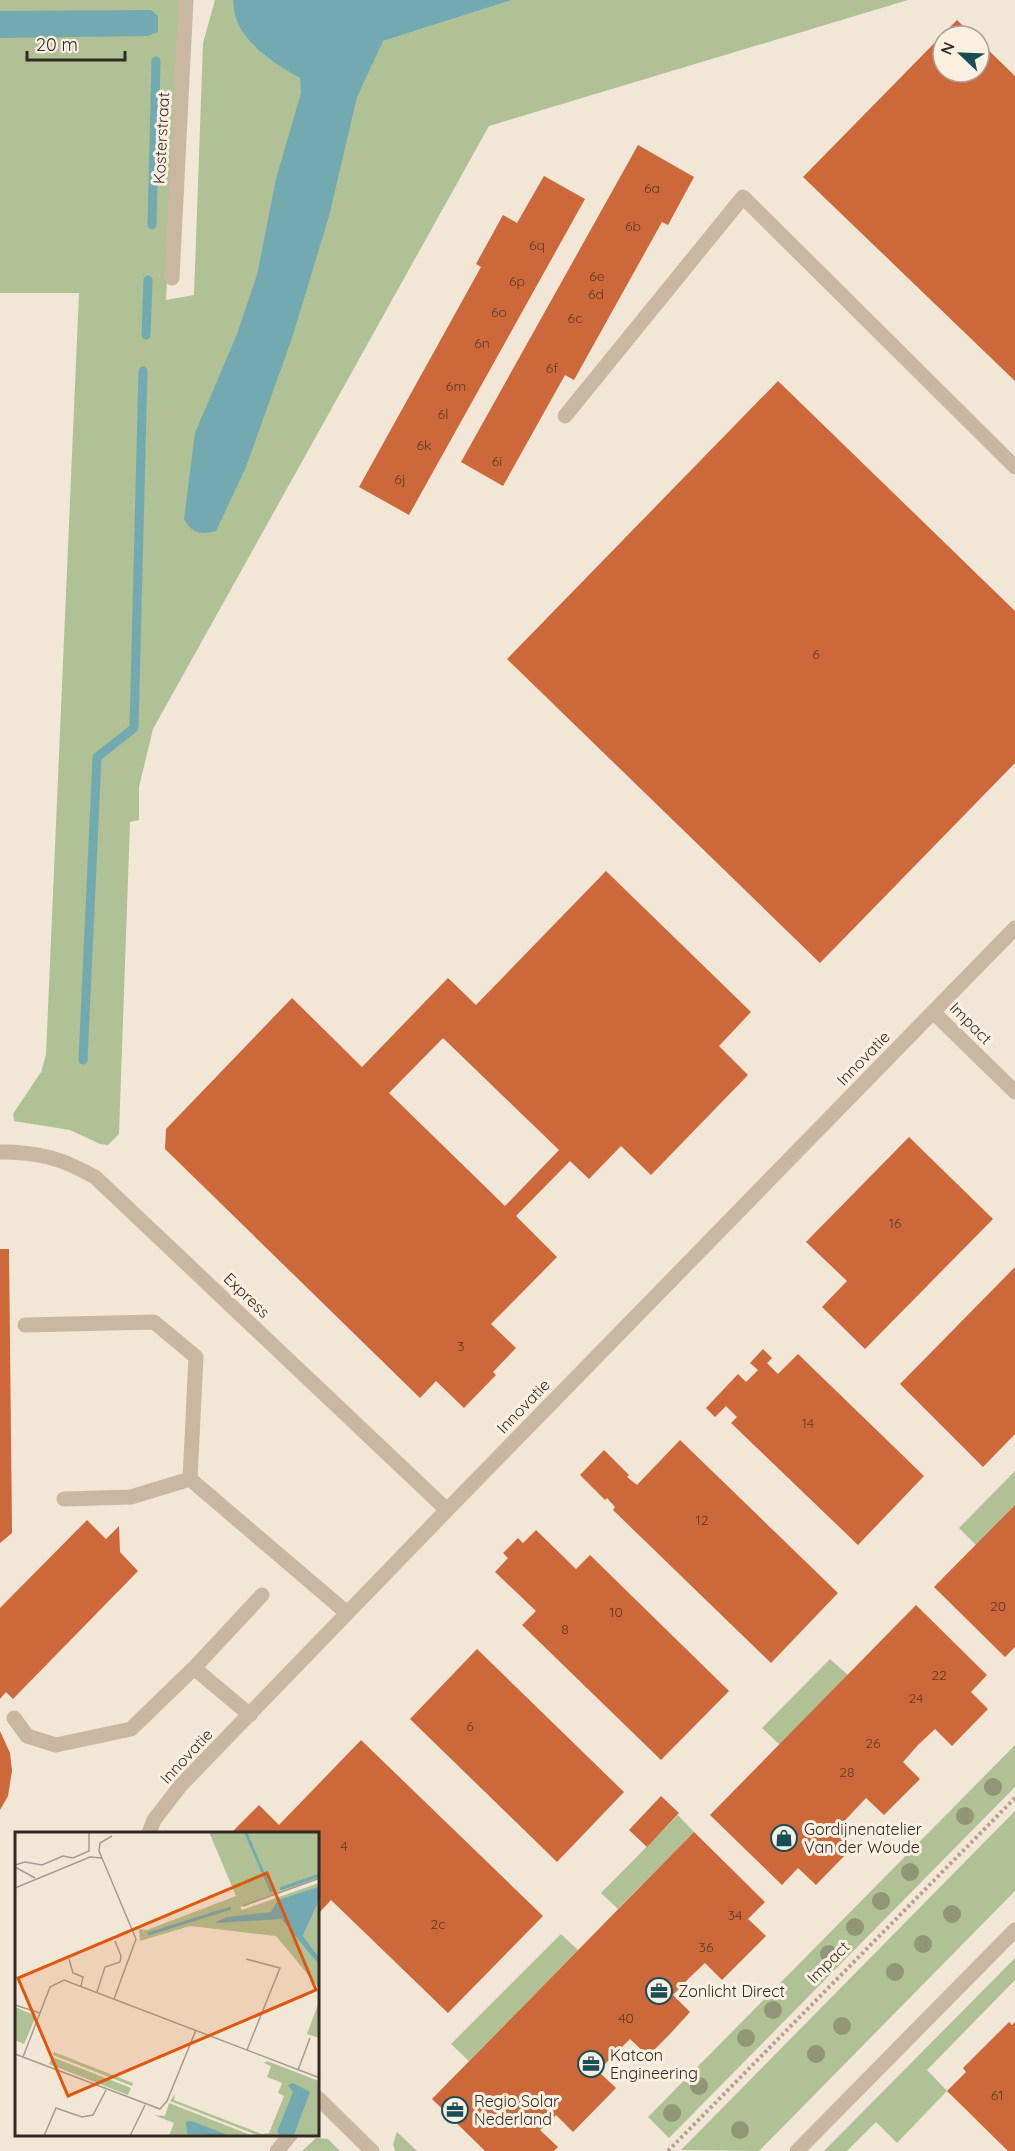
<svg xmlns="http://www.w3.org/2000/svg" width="1015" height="2151" viewBox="0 0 1015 2151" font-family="Quicksand,sans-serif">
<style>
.green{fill:#afc195}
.water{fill:#73a9b0}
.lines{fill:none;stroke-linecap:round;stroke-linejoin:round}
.stream{stroke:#73a9b0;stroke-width:9}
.building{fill:#cc6839;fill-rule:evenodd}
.path{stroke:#b6a18c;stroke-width:4;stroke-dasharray:3 3;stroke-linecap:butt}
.minor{stroke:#cab7a1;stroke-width:15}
.tree{fill:#909676}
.labels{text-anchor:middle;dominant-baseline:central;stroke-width:6;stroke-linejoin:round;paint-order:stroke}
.number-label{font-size:14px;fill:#5a3a29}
.street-label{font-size:16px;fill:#342a24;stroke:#faf0e2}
.poi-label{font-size:16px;fill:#342a24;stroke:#faf0e2;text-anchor:start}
.inset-river{fill:none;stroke:#73a9b0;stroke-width:3}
.inset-road{fill:none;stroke:#a69b8f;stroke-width:1.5}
.view{fill:#df570d;fill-opacity:0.15;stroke:#df570d;stroke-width:3}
.inset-edge{fill:none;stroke:#342a24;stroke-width:3}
</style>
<rect width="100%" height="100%" fill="#f2e7d6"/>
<path class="green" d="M0 0H182L166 300 194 295 203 43 215 0H233C232 41 279 67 311 84L383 41 512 0H908L489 126 153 729 139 787V820L130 822 119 1134 108 1145 100 1144 70 1130 14 1121 13 1114 41 1072 46 1055 79 293H0Z
M1015 1471V1505L976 1545 959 1528Z
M830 1659 848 1675 780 1745 762 1728Z
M1015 1745V1787L669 2138 648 2117Z
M1015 1811V1891L759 2151 681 2150Z
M678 1815 694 1832 618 1909 601 1893Z
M561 1934 578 1950 469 2061 451 2044Z
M1015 1958V1980L927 2070 947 2091 897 2143 876 2122 847 2151H824Z
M397 2132 417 2151H395L393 2144Z
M316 2138 328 2139 340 2151H302Z"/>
<path class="water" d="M233 0H512L383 41 357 97 329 216 292 338 246 467 216 531C200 535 193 534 184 519L195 433 237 334 257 275 276 179 301 93 300 78C271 62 232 37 233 0Z
M151 10 158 16V32L148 36 0 38V11Z"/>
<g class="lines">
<path class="stream" d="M152 225 156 61
M146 335 148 280
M83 1060 97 757 134 728 143 371"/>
</g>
<path class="building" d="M957 20 973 36H943V72H979V41L1015 76V381L803 177Z
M638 145 694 177 668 225 662 222 574 380 565 375 503 486 461 462Z
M544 176 585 199 409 515 359 487 481 267 476 264 503 215 517 223Z
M778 381 1015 611V763L820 963 507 659Z
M606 871 751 1012 719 1046 748 1075 651 1175 621 1146 589 1179 570 1161 516 1216 557 1257 491 1324 516 1348 493 1372 496 1375 464 1408 436 1381 420 1398 165 1149 166 1129 292 998 362 1067 448 978 476 1005ZM443 1038 559 1150 505 1206 389 1093Z
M909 1137 993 1219 865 1349 822 1307 847 1281 806 1242Z
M0 1249H9L12 1533 0 1543Z
M1015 1267V1434L983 1467 900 1384Z
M763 1349 772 1358 767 1363 778 1374 798 1354 924 1476 858 1545 731 1423 737 1417 726 1406 715 1417 706 1408 738 1374 746 1382 758 1370 750 1363Z
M680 1440 838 1593 771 1663 613 1510 615 1507 607 1498 605 1500 580 1475 604 1450 629 1475 627 1477 637 1485Z
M1015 1505V1647L1005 1657 934 1587Z
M87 1520 106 1539 119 1526 120 1552 138 1571 13 1699 6 1692 0 1699V1608Z
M536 1530 576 1569 590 1555 729 1691 661 1760 522 1625 536 1611 495 1572 508 1558 503 1553 518 1538 523 1543Z
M916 1605 987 1675 971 1692 988 1709 952 1746 935 1729 918 1745 903 1762 920 1779 884 1815 866 1798 835 1831 852 1848 816 1885 798 1868 782 1885 710 1815Z
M477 1649 624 1792 557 1862 410 1719Z
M0 1731 10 1753 12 1771 8 1796 0 1810Z
M361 1740 543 1916 448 2013 331 1900 318 1914V1833H231L259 1805 279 1825Z
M661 1796 679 1813 647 1847 629 1830Z
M694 1832 765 1902 748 1919 766 1936 722 1980 705 1963 689 1978 673 1995 690 2012 670 2034 648 2056 630 2039 598 2071 616 2088 573 2132 556 2115 540 2130 558 2147 554 2151H485L432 2099Z
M1009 2022 1012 2025 1015 2022V2151H1008L947 2091 966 2072 963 2068Z"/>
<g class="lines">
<path class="path" d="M668 2151 1015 1798"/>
<path class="minor" d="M172 278 186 0
M565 416 743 197 1015 467
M933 1012 1015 1092
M0 1152C39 1152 61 1158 95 1177L447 1510
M25 1325 154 1322 196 1357 190 1479 347 1613
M64 1499 131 1497 190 1479
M194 1668 262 1595
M14 1718 27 1736 56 1745 131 1729 194 1668 250 1715
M149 1833 154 1820 181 1785 447 1510 1015 928
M318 2098 372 2151
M277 2151 291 2134
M797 2151 1015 1930"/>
</g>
<g class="tree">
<circle cx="993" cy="1787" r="9"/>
<circle cx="965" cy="1816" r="9"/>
<circle cx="910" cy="1872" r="9"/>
<circle cx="881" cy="1901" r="9"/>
<circle cx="952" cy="1914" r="9"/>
<circle cx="855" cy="1927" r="9"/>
<circle cx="923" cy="1944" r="9"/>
<circle cx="829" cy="1954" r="9"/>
<circle cx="895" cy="1972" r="9"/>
<circle cx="773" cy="2010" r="9"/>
<circle cx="842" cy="2026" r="9"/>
<circle cx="746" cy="2038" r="9"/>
<circle cx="816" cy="2054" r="9"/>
<circle cx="699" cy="2086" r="9"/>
<circle cx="672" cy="2113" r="9"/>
<circle cx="740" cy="2130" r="9"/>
</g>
<defs>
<symbol id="shop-ring" viewBox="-11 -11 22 22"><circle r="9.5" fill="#faf0e2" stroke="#194e57" stroke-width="1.5"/><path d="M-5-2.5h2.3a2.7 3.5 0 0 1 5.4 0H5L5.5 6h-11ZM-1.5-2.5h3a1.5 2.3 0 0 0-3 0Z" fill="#194e57"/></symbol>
<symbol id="office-ring" viewBox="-11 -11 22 22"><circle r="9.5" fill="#faf0e2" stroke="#194e57" stroke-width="1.5"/><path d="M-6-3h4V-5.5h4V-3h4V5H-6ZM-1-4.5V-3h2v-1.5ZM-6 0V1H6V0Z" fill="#194e57"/></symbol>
</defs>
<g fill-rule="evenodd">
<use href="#shop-ring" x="769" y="1823" width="30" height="30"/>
<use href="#office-ring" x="644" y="1976" width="30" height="30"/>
<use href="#office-ring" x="576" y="2049" width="30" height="30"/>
<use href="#office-ring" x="440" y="2095" width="30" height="30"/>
</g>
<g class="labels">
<g class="number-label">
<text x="652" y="188">6a</text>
<text x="633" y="226">6b</text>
<text x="537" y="245">6q</text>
<text x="597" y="276">6e</text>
<text x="517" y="281">6p</text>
<text x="596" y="294">6d</text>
<text x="499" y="312">6o</text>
<text x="575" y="318">6c</text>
<text x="482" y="343">6n</text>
<text x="552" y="368">6f</text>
<text x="456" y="386">6m</text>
<text x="443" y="414">6l</text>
<text x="424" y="445">6k</text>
<text x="497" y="461">6i</text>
<text x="400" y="479">6j</text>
<text x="816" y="654">6</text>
<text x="895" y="1223">16</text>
<text x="461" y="1346">3</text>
<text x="808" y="1423">14</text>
<text x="702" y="1520">12</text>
<text x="998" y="1606">20</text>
<text x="616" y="1612">10</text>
<text x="565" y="1629">8</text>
<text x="939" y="1675">22</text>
<text x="916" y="1698">24</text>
<text x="470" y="1726">6</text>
<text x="873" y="1743">26</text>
<text x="847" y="1772">28</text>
<text x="344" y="1846">4</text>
<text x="735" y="1915">34</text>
<text x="438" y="1924">2c</text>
<text x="706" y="1947">36</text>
<text x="626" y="2018">40</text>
<text x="997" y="2095">61</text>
</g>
<g class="street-label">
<text transform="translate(161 138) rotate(-87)">Kosterstraat</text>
<text transform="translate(971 1023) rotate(45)">Impact</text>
<text transform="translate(863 1058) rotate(-46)">Innovatie</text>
<text transform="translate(247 1295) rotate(44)">Express</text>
<text transform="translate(523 1406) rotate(-46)">Innovatie</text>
<text transform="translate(186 1756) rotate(-47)">Innovatie</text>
<text transform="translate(828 1962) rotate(-45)">Impact</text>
</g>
<g class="poi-label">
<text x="804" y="1829">Gordijnenatelier<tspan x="804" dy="18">Van der Woude</tspan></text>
<text x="678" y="1991">Zonlicht Direct</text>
<text x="610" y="2055">Katcon<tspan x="610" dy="18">Engineering</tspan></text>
<text x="474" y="2101">Regio Solar<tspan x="474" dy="18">Nederland</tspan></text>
</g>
</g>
<g transform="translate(15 1832)">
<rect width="304" height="304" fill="#f2e7d6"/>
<path d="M194 0H304V46L225 75 227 78 304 51V56L266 87 304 133V156L261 104 175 94 125 109 124 97 132 98 221 64ZM304 68V125L288 104ZM304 170V206L292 202ZM0 175 21 184 9 212 0 208ZM39 220 118 251 117 254 38 223ZM37 225 116 256 113 263 34 232ZM252 229 304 249V304H244L155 269 160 262 159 268 247 302 254 301 269 264 263 261 267 251 252 245 256 234 249 231ZM154 271 238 304H154L159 291 139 283 150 284Z" fill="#afc195"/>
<path d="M229 0H232L258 60H255ZM303 55 304 68 288 104 304 125V133L266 87 200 91 211 85 256 80 263 68ZM278 251 295 260 279 303 265 304 262 300 278 260 273 253ZM176 289 179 290 215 304 172 302 171 290Z" fill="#73a9b0"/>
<path class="inset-river" d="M265 57 305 43M133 102 216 76"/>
<path class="inset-road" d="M97 4 85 11 84 19 121 107 99 167M0 33 10 30 27 33 48 24 58 26 74 19V0M0 35 20 46M0 56 75 25 87 26M228 74 305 46M54 127 58 141 68 145 66 154M231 127 265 136 232 218M82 160 90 135 105 130 106 124 100 109M0 173 25 181M0 222 145 277 152 269 181 198M8 225 35 155 49 148 305 246M283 238 295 206M29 304 41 276 67 285 78 283 91 258M115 304 130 273"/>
<path class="view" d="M252 41 301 158 53 264 3 146Z"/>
<rect width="304" height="304" class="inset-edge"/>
</g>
<g transform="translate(961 54) rotate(293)"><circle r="28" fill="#faf0e2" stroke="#aba196" stroke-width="1.5"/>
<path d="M0-4.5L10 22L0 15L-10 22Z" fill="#194e57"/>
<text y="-9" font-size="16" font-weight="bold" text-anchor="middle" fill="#342a24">N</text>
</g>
<path d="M27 51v9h98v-9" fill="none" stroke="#342a24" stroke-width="3"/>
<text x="36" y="51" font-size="18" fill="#342a24" stroke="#faf0e2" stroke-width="4.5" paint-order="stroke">20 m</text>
</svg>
